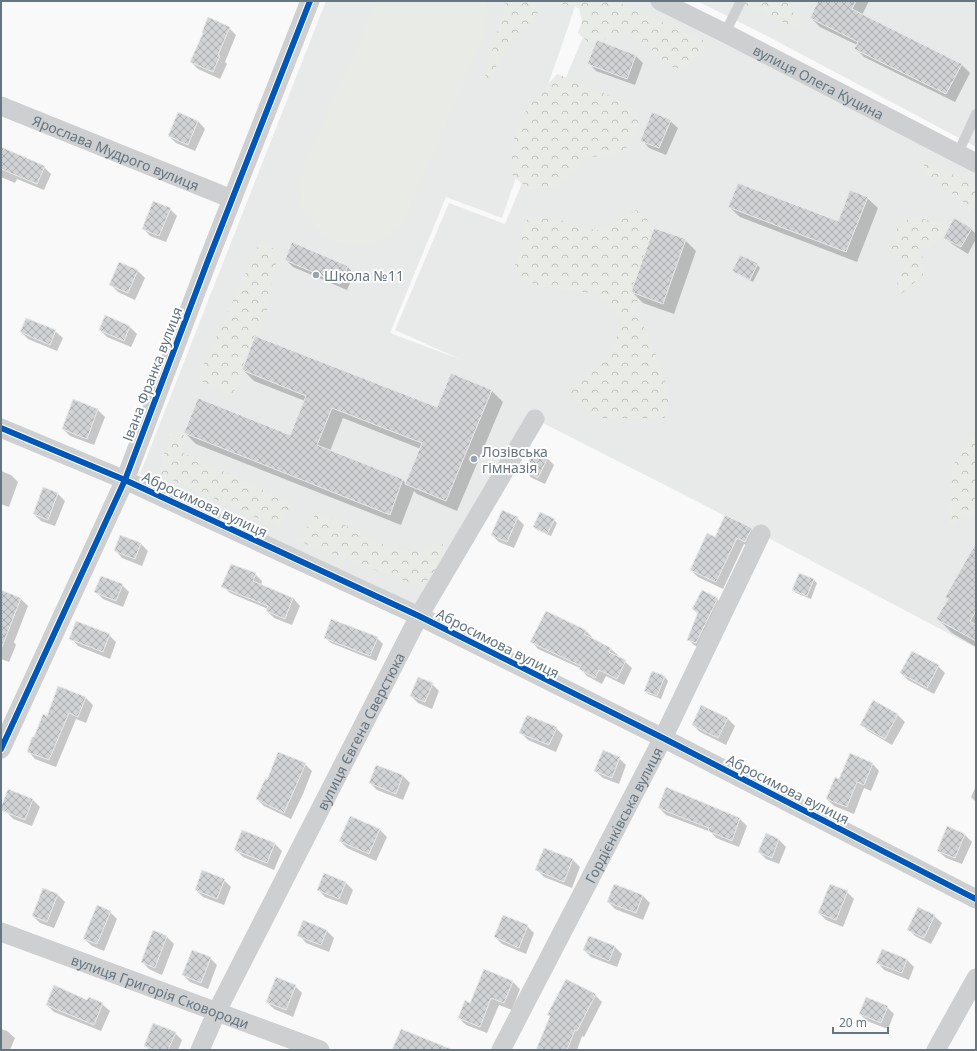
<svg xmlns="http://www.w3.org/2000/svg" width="977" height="1051" viewBox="0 0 977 1051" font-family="'Noto Sans',sans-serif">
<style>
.built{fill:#e8e9e9}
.forest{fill:url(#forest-crowns)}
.pitch{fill:#e8ebe6}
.shadow{fill:#0003;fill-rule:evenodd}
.building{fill:url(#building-cross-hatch);stroke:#e8e8e8}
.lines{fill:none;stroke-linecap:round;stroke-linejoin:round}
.service{stroke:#cecfd0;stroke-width:10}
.minor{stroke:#cecfd0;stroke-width:19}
.cycleway-casing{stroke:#fff;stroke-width:8}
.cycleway{stroke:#0057b8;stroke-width:6}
.poi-dot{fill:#99a4ac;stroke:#fff;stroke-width:1.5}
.labels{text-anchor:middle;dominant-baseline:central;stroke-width:4;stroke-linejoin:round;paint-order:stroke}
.street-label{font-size:14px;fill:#657683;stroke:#fff}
.poi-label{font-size:14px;fill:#657683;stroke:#fff;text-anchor:start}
</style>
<defs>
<pattern id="forest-crowns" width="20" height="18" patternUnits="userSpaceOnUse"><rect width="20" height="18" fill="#e8ebe6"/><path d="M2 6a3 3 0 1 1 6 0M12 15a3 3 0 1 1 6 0" fill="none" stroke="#c0c3c0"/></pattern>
<pattern id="building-cross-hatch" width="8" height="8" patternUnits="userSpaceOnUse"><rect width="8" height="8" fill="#d0d2d3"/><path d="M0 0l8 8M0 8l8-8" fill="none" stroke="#acafb1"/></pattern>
</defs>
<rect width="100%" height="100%" fill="#f9f9f9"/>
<path class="built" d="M326 1H577L502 218 446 197 390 333 462 360 395 330 449 203 505 224 598 1H660L976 163V648L761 534 535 419 418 609 140 474Z
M697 1H976V147L769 37Z"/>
<path class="forest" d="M506 1H535L540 11 511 43 481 91Z
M547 1H615L707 42 703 50 684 69 671 67 650 48 627 34 588 42 578 33 582 21 579 8Z
M732 1H787L789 8 800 19 804 31Z
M557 74 625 102 636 111 639 125 625 150 613 156 584 157 578 169 557 187 529 190 510 173 515 133 528 107Z
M925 161 969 182 976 186V211L923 172Z
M636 210 647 218 650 231 636 309 664 373 669 403 665 418H601L578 404 570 391 611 354 622 322 608 301 598 294 544 287 520 279 514 268 522 242 521 230 528 218 558 219 585 229 600 230Z
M916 216 929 221 945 222 946 228 934 246 922 248 923 275 900 295 897 282 906 265 891 251 898 225Z
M261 240 278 252 266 316 232 396 197 379Z
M976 428V512L949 525 952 468Z
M170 431 184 434 183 453 292 503 280 528 159 474Z
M316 514 333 519 390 548 419 552 438 541 454 553 451 563 419 586 298 541Z"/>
<path class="pitch" d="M377 1H485L487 8 486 30 404 222 389 237 369 245H347L327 238 311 223 301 204 299 183 305 162Z"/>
<path class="shadow" d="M819 1H869L862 15 961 64 970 73 955 102 864 57 856 49 857 45 820 27 811 18Z
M229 28 236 35 225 62 227 64 220 79 198 69 191 62Z
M597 41 636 56 643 63 635 85 596 71 589 63Z
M179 113 198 121 205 129 195 151 176 143 169 136Z
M670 121 678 128 666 155 649 148 642 140Z
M1 149 44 167 51 174 44 190 17 179 15 183 1 177Z
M867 198 878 208 857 262 740 217 729 207 838 223Z
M170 209 177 216 166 242 150 236 143 228Z
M971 229 976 234V239L968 254 952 244 944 237Z
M685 240 696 251 674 314 643 303 632 292Z
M286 260 347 266 354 274 347 290 293 267Z
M757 264 760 268 753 282 737 274 734 271Z
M138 271 145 278 135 300 118 292 111 285Z
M106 317 130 327 137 334 131 347 107 337 100 330Z
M55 331 63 338 57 351 28 339 21 332Z
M243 370 438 409 492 391 503 402 457 511 417 494 414 491 401 525 196 444 185 433 291 436 305 401 254 381ZM343 418 421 449 406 484 403 480 330 451Z
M74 401 98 410 105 417 94 445 70 436 63 429Z
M547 458 554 465 545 484 532 478 525 471Z
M1 471 11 475 18 482 9 507 1 504Z
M44 488 58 494 65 501 55 526 41 521 34 514Z
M517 518 524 525 514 548 499 542 492 535Z
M554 520 557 523 551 536 537 530 534 526Z
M751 529 758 536 752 548 744 544 723 589 698 577 691 570 716 538Z
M141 544 148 551 142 566 122 558 115 550Z
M976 545V647L952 633 937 618 948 599Z
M255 574 262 581 261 585 293 598 300 606 292 625 274 618 267 611 268 609 230 593 223 586Z
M799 574 814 580 817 583 811 599 796 593 793 590Z
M122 585 129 592 123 607 103 599 96 592Z
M1 591 21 599 28 606 14 642 16 645 9 662 1 659Z
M717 599 723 605 703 649 694 645 688 639 698 614 693 609Z
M585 630 592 637 591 639 611 649 632 668 624 685 606 676 602 684 587 676 580 668 538 649 532 642Z
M109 635 116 642 110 659 78 646 71 638Z
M325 637 377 638 383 644 376 661 331 643Z
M938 666 945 673 934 694 908 680 901 673Z
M653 672 665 677 668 681 661 699 648 694 645 691Z
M432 684 439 691 432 709 418 703 411 696Z
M59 687 86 698 93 705 86 723 76 719 56 767 35 759 28 751 47 717Z
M874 702 898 715 905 722 892 745 868 731 861 724Z
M702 706 728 719 735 726 726 745 700 732 693 725Z
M556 728 563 735 556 752 528 740 521 733Z
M619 758 626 765 619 784 603 778 595 771Z
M872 763 879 771 871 791 864 788 854 814 834 806 827 799 840 780Z
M305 764 312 771 303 794 291 819 264 806 257 799 268 782Z
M377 766 403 776 410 783 403 800 377 790 370 783Z
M976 786V802L971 797Z
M15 793 33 800 40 807 32 826 13 819 6 811Z
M698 802 740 819 747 826 739 847 716 838 711 832 666 815 659 808Z
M380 830 387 837 376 861 347 848 340 841Z
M964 834 972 842 962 864 946 858 938 851Z
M779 840 786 847 779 864 766 859 759 852Z
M275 844 282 851 274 870 243 857 236 850Z
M545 849 573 860 580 867 572 888 544 877 537 870Z
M224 880 231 887 224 905 203 897 196 890Z
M346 883 353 890 347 905 325 897 318 889Z
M44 889 58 895 65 902 54 928 40 923 33 916Z
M847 892 854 899 843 927 826 920 819 913Z
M643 896 650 903 643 920 615 909 608 902Z
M110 912 117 919 104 951 92 946 84 939Z
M934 916 942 923 931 944 915 936 908 929Z
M304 922 327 931 334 938 329 952 306 943 299 935Z
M527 926 534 933 526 954 502 944 495 937Z
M154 932 167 937 174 944 162 975 149 969 142 962Z
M589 937 615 947 622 954 617 967 591 957 584 950Z
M882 950 907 960 914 967 909 980 884 970 877 962Z
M210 958 217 965 208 989 190 982 183 975Z
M484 970 513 982 520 989 512 1010 499 1005 487 1033 466 1025 459 1018 471 1004Z
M295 986 302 993 293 1017 274 1009 267 1002Z
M595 995 602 1002 584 1037 582 1036 577 1050H537L551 1017 549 1015Z
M88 1001 102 1004 110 1011 101 1031 54 1012 47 1005Z
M887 1007 894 1014 888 1029 867 1021 860 1014Z
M1 1029 7 1031 15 1038 10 1050H1Z
M175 1033 182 1040 178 1050H150L145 1045Z"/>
<path class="building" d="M818 1H856L852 9 962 64 946 94 854 49 858 42 810 18Z
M208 17 230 27 218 55 220 56 213 72 190 62 203 33 202 32Z
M597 40 636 55 627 79 587 64Z
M178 112 198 121 188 145 168 136Z
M652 112 671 120 659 148 640 141Z
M1 147 45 166 37 184 1 169Z
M738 183 838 221 850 190 868 197 846 252 728 207Z
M153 201 171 208 159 236 142 229Z
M954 218 972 228 961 247 943 238Z
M654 228 686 239 663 304 631 292Z
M292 242 348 266 340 284 285 260Z
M740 255 758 263 750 280 732 271Z
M119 262 138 270 128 293 109 285Z
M105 315 130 326 124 341 99 330Z
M26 318 56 330 50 345 20 332Z
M255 336 437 407 451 373 492 390 446 501 405 484 422 443 332 408 317 445 403 479 390 515 184 433 198 398 290 435 306 396 242 370Z
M73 399 98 409 87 439 62 429Z
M534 450 548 457 538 478 524 471Z
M43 487 58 493 48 520 33 514Z
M502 510 518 517 507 542 491 535Z
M540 512 555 519 547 534 533 527Z
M725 515 752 528 745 542 737 538 716 582 690 570 707 533 715 537Z
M120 535 141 543 135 559 114 551Z
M976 543V611L970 621 976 625V641L936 619 948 599 945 597Z
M231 564 256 573 253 581 293 598 285 619 266 611 268 606 221 587Z
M799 573 814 579 807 596 792 590Z
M101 576 123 584 116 601 94 592Z
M1 590 21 598 2 647H1Z
M702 590 718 598 696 643 687 640 698 612 692 609Z
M546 611 586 630 584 634 611 648 609 652 626 660 617 679 599 670 595 678 579 669 581 666 530 642Z
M331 619 378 637 370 656 324 638Z
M76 621 110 634 103 652 69 639Z
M912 651 939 665 927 688 900 673Z
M652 671 665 676 657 696 644 691Z
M418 677 433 683 425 702 410 696Z
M58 686 86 697 78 717 69 713 49 760 27 752 32 737H34L43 714 47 716Z
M873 700 898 714 885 739 860 725Z
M701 705 728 718 718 738 692 725Z
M527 715 557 727 549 745 519 733Z
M603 750 620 757 612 778 594 771Z
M278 752 306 763 296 786 284 813 256 799 265 779 267 780Z
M850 753 873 763 864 785 857 782 847 807 826 799 835 777 839 779Z
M376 765 403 775 396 794 369 783Z
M666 787 740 818 732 841 708 831 709 828 658 808Z
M8 789 33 799 25 820 1 810V807Z
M350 816 380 829 369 854 339 841Z
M947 826 965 834 955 858 937 851Z
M242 830 275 843 267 863 234 850Z
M766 833 779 839 772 858 758 852Z
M544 848 573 859 564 882 535 870Z
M202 870 225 879 217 899 195 890Z
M324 873 346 882 339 899 317 890Z
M614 884 643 895 636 913 607 902Z
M830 884 848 891 836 920 818 913Z
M43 888 58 894 47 922 32 916Z
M97 905 111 911 97 944 83 939Z
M918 907 935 915 924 938 907 930Z
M503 915 528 925 519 948 494 937Z
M303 920 327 930 321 945 297 936Z
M153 930 167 936 155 968 141 962Z
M589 936 615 946 609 961 583 950Z
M882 949 907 959 902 973 876 963Z
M192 950 211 957 201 983 182 975Z
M484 969 513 981 504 1003 491 998 480 1027 458 1018 465 1000 470 1003Z
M276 977 296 985 286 1010 266 1002Z
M566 979 596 994 577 1031 575 1030 567 1050H536L550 1016 547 1015Z
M54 985 87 1000 89 997 103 1003 94 1025 46 1005Z
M866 997 888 1006 881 1023 859 1014Z
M153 1023 176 1032 168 1050H155L144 1046Z
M401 1029 451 1049V1050H392Z"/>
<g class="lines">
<path class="service" d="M725 33 741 1
M958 153 976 114"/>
<g class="minor">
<path id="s1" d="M660 1 725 33 976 163"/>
<path id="s2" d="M1 106 232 199"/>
<path d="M1 428 125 480 419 616 663 738 976 899"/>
<path d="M1 749 125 480 207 263 310 1"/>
<path id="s3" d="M1 932 320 1050"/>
<path id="s4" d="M200 1050 217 1011 419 616 535 419"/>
<path id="s5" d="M501 1050 663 738 761 534"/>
<path d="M936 1050 976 978"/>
</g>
<defs>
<path id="cycleway" d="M1 428 125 480 419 616 663 738 976 899
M1 749 125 480 207 263 310 1"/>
</defs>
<use href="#cycleway" class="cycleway-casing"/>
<use href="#cycleway" class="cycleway"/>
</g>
<g class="poi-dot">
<circle cx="316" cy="275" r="4"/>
<circle cx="474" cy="459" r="4"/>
</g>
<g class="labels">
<g class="street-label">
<text stroke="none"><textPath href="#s1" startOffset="178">вулиця Олега Куцина</textPath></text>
<text stroke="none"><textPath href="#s2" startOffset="124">Ярослава Мудрого вулиця</textPath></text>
<text transform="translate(152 374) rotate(-69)">Івана Франка вулиця</text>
<text transform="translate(205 504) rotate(25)">Абросимова вулиця</text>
<text transform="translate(498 643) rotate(27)">Абросимова вулиця</text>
<text stroke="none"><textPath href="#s4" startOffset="357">вулиця Євгена Сверстюка</textPath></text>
<text transform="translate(788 789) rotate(27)">Абросимова вулиця</text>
<text stroke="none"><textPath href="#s5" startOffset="265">Гордієнківська вулиця</textPath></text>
<text stroke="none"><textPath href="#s3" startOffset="170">вулиця Григорія Сковороди</textPath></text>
</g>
<g class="poi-label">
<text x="324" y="275">Школа №11</text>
<text x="482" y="451">Лозівська<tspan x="482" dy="16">гімназія</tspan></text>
</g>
</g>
<rect width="977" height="1051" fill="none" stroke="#657683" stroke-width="4"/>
<path d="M833 1027v6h55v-6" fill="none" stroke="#657683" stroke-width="2"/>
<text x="839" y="1027" font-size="12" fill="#657683" stroke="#ffffff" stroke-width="3" paint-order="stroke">20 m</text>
</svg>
